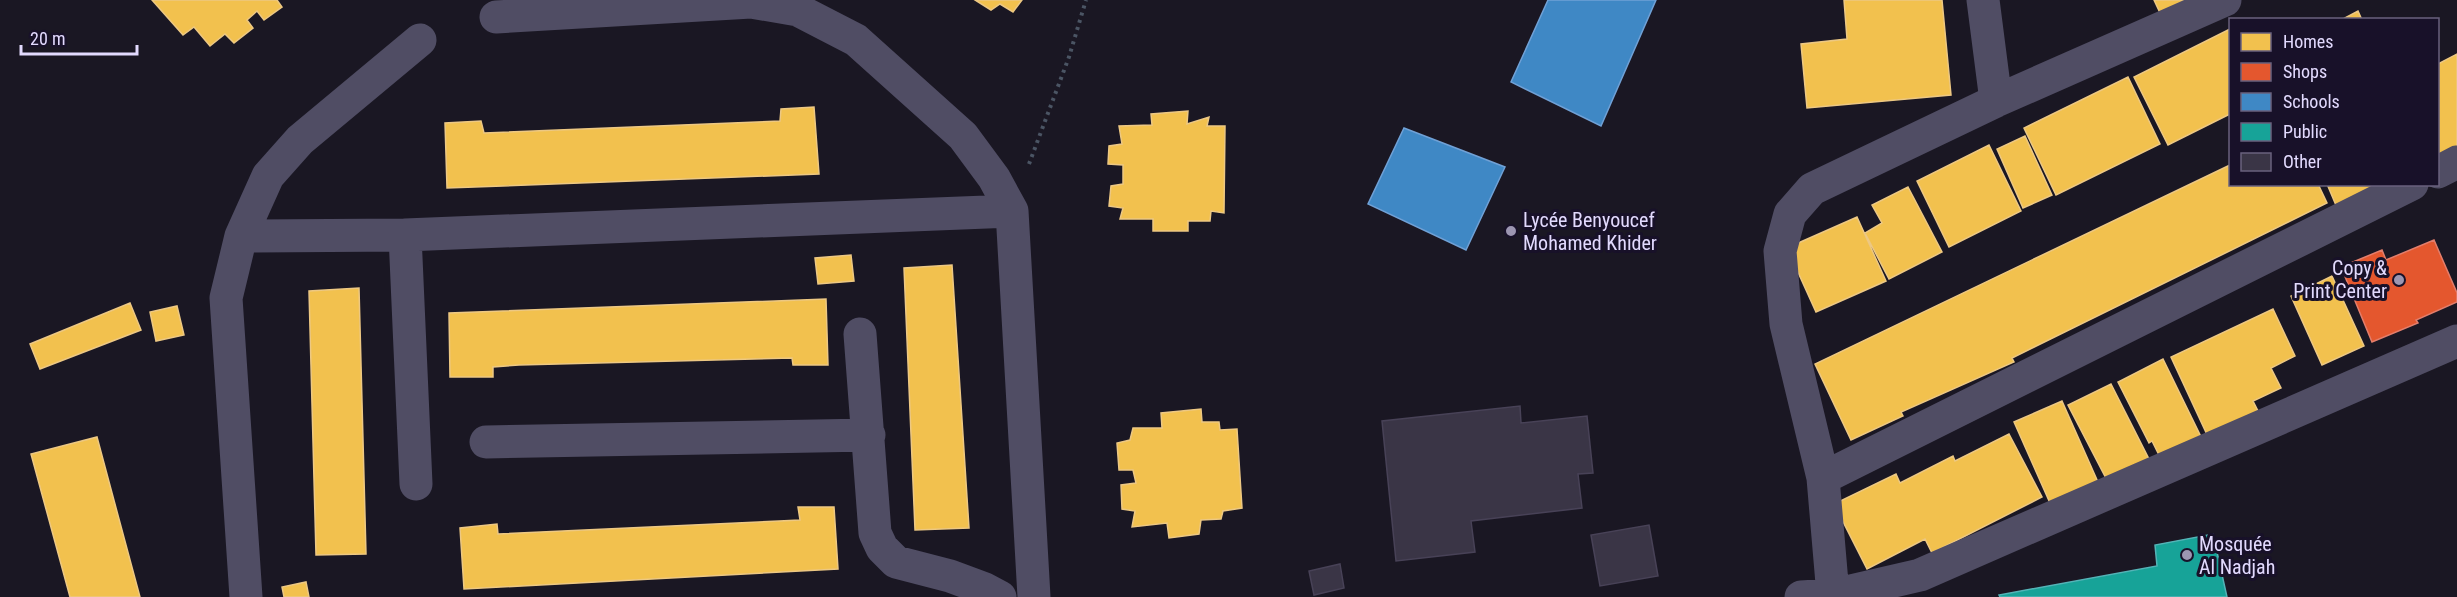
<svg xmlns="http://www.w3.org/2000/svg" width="2457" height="597" viewBox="0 0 2457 597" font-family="'Roboto Condensed',sans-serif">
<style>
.homes{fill:#f2c14e;stroke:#edc883;stroke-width:1.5}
.shops{fill:#e4572e;stroke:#e37e6c;stroke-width:1.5}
.schools{fill:#3f88c5;stroke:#70a1d6;stroke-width:1.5}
.public{fill:#17a398;stroke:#54b4b7;stroke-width:1.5}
.building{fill:#3a3546;stroke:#484257;stroke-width:1.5}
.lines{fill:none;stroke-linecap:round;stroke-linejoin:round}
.path{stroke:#4b5564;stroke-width:4;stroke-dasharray:3 4.5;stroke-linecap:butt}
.minor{stroke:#504d64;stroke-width:33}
.poi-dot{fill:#9c96b1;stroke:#181129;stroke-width:2}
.labels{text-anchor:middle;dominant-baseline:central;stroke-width:6;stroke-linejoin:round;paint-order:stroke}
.poi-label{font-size:20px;fill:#e2dafe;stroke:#181129;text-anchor:start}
</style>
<rect width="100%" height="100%" fill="#1a1723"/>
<path class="homes" d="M152 0H277L282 7 264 20 257 11 247 20 253 28 234 43 225 34 210 46 194 27 183 35Z
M975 0H1022L1013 12 1000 4 991 10Z
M1844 0H1942L1951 95 1807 108 1801 44 1847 39Z
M2154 0H2198L2162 17Z
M2358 11 2362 20H2343V19Z
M2230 29V114L2168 145 2134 77Z
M2457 54V154L2438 164V64Z
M2128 77 2160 144 2056 195 2024 128Z
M814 107 819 174 447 188 445 123 481 121 484 133 757 122 780 121 781 109Z
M1188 111 1187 124 1209 117 1207 126H1225L1224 213 1211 211 1210 221H1188V231H1153V219H1120L1123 208 1109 206 1111 186 1123 184V165L1108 164 1109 146 1122 144 1119 126 1152 125 1151 114Z
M2025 136 2052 195 2023 208 1997 149Z
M1989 145 2021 211 1949 247 1917 181Z
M2230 165V184H2318L2327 203 2012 358 2014 362 1901 412 1903 416 1851 440 1815 364Z
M2327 184H2384L2338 210Z
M1908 187 1942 252 1889 279 1865 233 1882 223 1872 205Z
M1857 217 1886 281 1816 312 1787 248Z
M851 255 854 281 818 284 815 258Z
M952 265 969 528 915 530 904 268Z
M2332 276 2364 346 2322 365 2291 296Z
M359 288 366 554 316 555 309 291Z
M826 299 828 365H793L792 358 519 365 493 367V377H450L449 313Z
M130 303 141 330 40 369 30 344Z
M177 306 184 335 156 341 150 312Z
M2273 309 2295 356 2271 368 2281 388 2253 401 2261 417 2210 441 2171 357Z
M2163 359 2204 443 2163 463 2152 441 2149 443 2118 382Z
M2111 384 2151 463 2109 484 2068 405Z
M2062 401 2102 491 2054 512 2014 422Z
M1201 409 1202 422H1219L1220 430 1237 429 1242 508 1223 511 1221 519 1201 520 1199 534 1169 538 1167 523 1132 527 1135 511 1122 509 1121 485 1136 483 1133 470H1119L1117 443 1130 440 1133 428H1162L1161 413Z
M2009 434 2042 497 1932 553 1925 539 1867 569 1834 504 1896 474 1900 483 1953 456 1955 461Z
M97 437 112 493 140 597H70L31 454Z
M798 507H834L838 569 464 589 460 528 497 524 498 534 779 521 800 520Z
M306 582 309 597H284L282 587Z"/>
<path class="shops" d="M2434 240 2457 293V302L2416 320 2418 323 2372 342 2341 267 2382 250 2386 260Z"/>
<path class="schools" d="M1548 0H1656L1601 126 1511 82Z
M1404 128 1505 167 1466 250 1368 204Z"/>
<path class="public" d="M2213 534 2227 597H2000L1999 595 2157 566 2155 545Z"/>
<path class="building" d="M1520 406 1521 423 1587 416 1593 473 1578 474 1582 508 1471 521 1475 552 1396 561 1382 421Z
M1649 525 1658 576 1600 586 1591 535Z
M1340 564 1344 588 1314 595 1309 571Z"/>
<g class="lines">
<path class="path" d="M1029 164 1069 57 1086 0"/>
<path class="minor" d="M1983 0 1996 101
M496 17 751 2 798 10 856 40 963 136 994 178 1012 211 1034 597
M2438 172 2457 162
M405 235 416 484
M241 236 405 235 1012 211
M860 334 875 533 882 548 896 562 950 576 985 589 1000 597
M486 442 869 435
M1823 478 2412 184
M1833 595 1823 478 1786 324 1780 251 1790 214 1812 189 1996 101 2225 0
M246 597 226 298 241 236 268 176 300 140 420 40
M1801 597 1833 595 1920 575 2457 341"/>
</g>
<g class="poi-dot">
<circle cx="1511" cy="231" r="6"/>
<circle cx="2399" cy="280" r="6"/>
<circle cx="2187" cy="555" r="6"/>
</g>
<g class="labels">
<g class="poi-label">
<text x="1523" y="220">Lycée Benyoucef<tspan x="1523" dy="23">Mohamed Khider</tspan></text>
<text x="2387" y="268" text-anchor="end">Copy &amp;<tspan x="2387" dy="23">Print Center</tspan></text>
<text x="2199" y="544">Mosquée<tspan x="2199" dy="23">Al Nadjah</tspan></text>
</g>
</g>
<rect x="2229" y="18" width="210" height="168" fill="#181129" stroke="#69617e" stroke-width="1.5"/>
<rect x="2241" y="33" width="30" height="18" fill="#f2c14e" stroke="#69617e" stroke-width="1.5"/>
<text x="2283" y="48" font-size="18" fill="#e2dafe">Homes</text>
<rect x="2241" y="63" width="30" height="18" fill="#e4572e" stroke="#69617e" stroke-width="1.5"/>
<text x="2283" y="78" font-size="18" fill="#e2dafe">Shops</text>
<rect x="2241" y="93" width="30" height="18" fill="#3f88c5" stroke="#69617e" stroke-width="1.5"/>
<text x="2283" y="108" font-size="18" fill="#e2dafe">Schools</text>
<rect x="2241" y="123" width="30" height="18" fill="#17a398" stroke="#69617e" stroke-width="1.5"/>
<text x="2283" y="138" font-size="18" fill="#e2dafe">Public</text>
<rect x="2241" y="153" width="30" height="18" fill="#3a3546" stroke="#69617e" stroke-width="1.5"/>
<text x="2283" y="168" font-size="18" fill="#e2dafe">Other</text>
<path d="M21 45v9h116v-9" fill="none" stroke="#e2dafe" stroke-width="3"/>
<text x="30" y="45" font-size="18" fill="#e2dafe" stroke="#181129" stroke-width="4.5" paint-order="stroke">20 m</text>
</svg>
